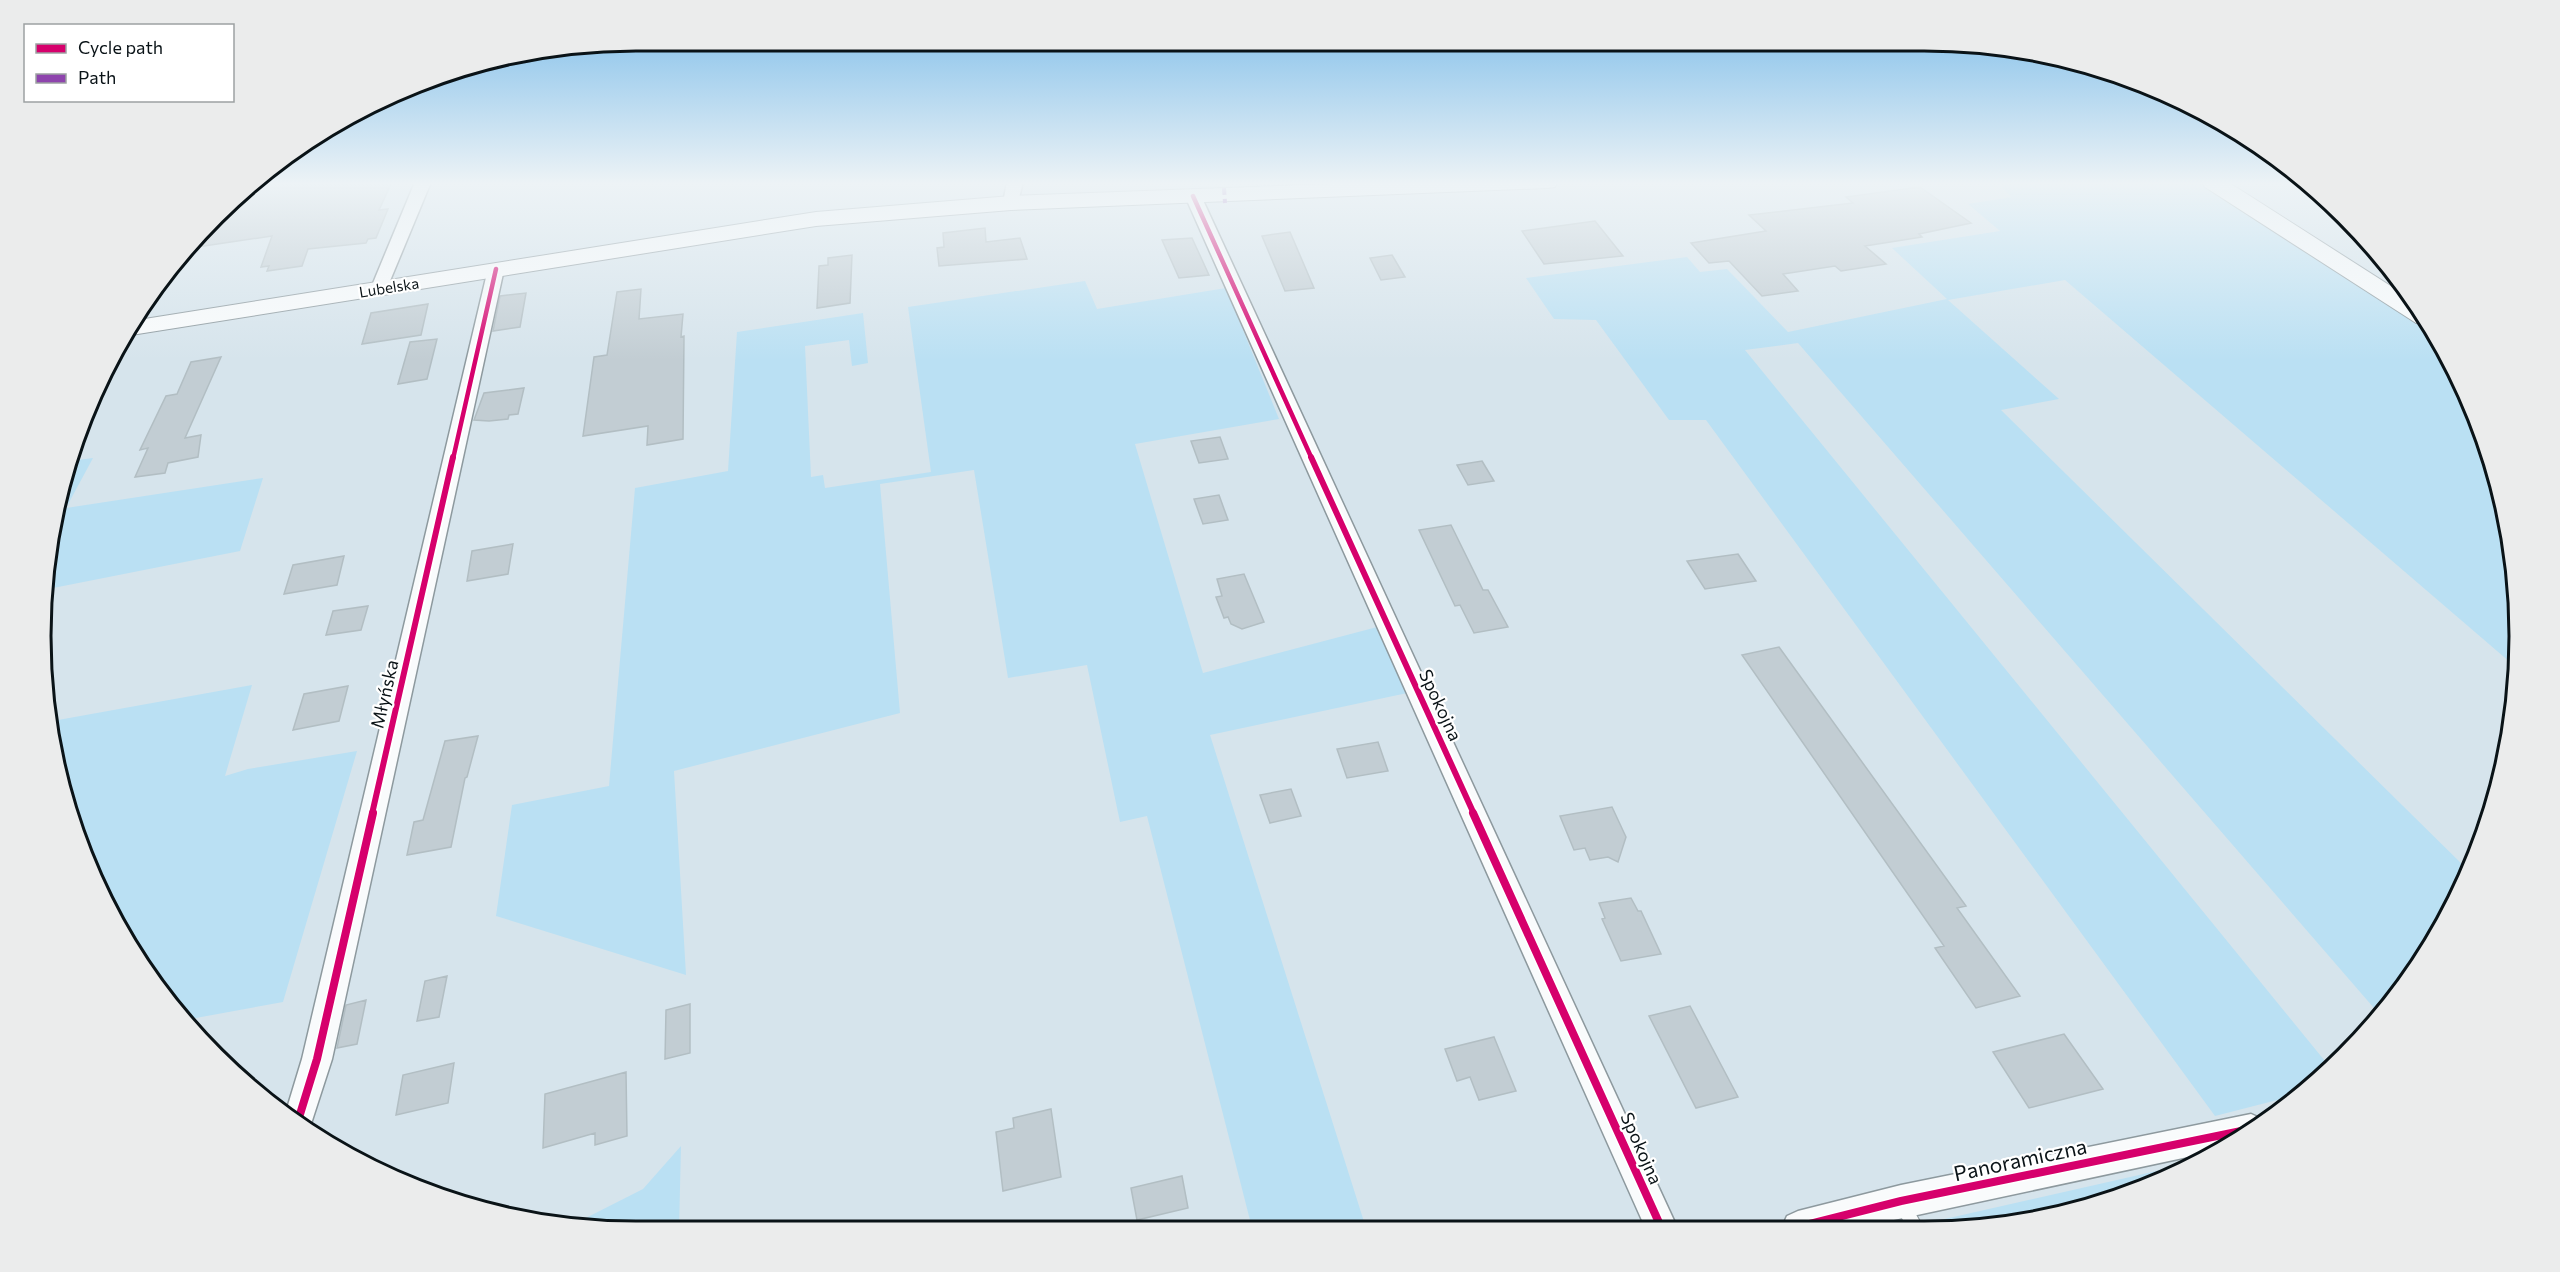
<svg xmlns="http://www.w3.org/2000/svg" width="2560" height="1272" viewBox="0 0 2560 1272" font-family="Commissioner,sans-serif">
<style>
.green{fill:#bae0f3}
.building{fill:#c2cdd3;stroke:#b2bec3;stroke-width:1.5}
.lines{fill:none;stroke-linecap:round;stroke-linejoin:round}
.lane-casing{stroke:#8d999e;stroke-width:16}
.street-casing{stroke:#8d999e;stroke-width:3}
.secondary-casing{stroke:#8d999e;stroke-width:2}
.lane{stroke:#f9fbfc;stroke-width:14}
.street{fill:#f9fbfc;fill-rule:evenodd}
.secondary{fill:#f9fbfc;fill-rule:evenodd}
.quiet{stroke:#8e44ad;stroke-width:4;stroke-dasharray:7 4;stroke-linecap:butt}
.cycleway-far2-casing{stroke:#fff;stroke-width:8}
.cycleway-far1-casing{stroke:#fff;stroke-width:10}
.cycleway-casing{stroke:#fff;stroke-width:11}
.cycleway-far2{stroke:#d6006c;stroke-width:4.5}
.cycleway-far1{stroke:#d6006c;stroke-width:6}
.cycleway{stroke:#d6006c;stroke-width:8}
.labels{text-anchor:middle;dominant-baseline:central;stroke-width:4.5;stroke-linejoin:round;paint-order:stroke}
.far-street-label{font-size:15px;fill:#0a1317;stroke:#fff}
.street-label{font-size:18px;fill:#0a1317;stroke:#fff}
.near-street-label{font-size:21px;fill:#0a1317;stroke:#fff}
.rim{fill:none;stroke:#0a1317;stroke-width:3}
</style>
<rect width="100%" height="100%" fill="#d6e4ec"/>
<path class="green" d="M2024 182H2203L2432 328 2440 338 2488 444 2514 558 2518 669 2065 280 1948 300 2059 399 2001 410 2469 871C2453 914 2413 982 2380 1015L1798 343 1745 350 2329 1066 2301 1094 2215 1116 1706 420H1669L1596 320 1554 319 1526 278 1687 257 1700 272 1727 269 1788 332 1947 299 1892 248 2000 231 1968 204 2012 197 2000 186Z
M1085 281 1097 309 1226 288 1279 419 1135 444 1203 673 1381 626 1412 692 1210 735 1366 1228H1252L1147 816 1120 822 1087 665 1008 678 974 470 880 484 900 713 674 771 686 975 496 916 512 805 609 786 635 488 728 471 737 332 863 313 868 363 852 366 849 340 805 346 811 477 823 475 825 488 931 472 908 307Z
M93 458 66 508 263 478 240 551 43 590 52 519 70 461Z
M252 685 225 776 248 769 357 751 283 1002 185 1020 141 967 102 899 61 790 47 722Z
M681 1146 679 1230H597L570 1226 643 1189Z
M2192 1163 2152 1186 2001 1226 1929 1227 1927 1223Z"/>
<path class="building" d="M254 182H392L379 210 388 209 376 238 368 239 366 243 308 249 302 266 267 271 269 266 261 267 272 236 197 247 206 227Z
M1920 187 1971 223 1919 234 1922 237 1865 246 1886 264 1841 271 1835 266 1783 274 1798 291 1762 296 1729 261 1709 263 1691 243 1766 231 1749 215 1853 203 1846 197Z
M1595 221 1623 256 1544 264 1522 231Z
M985 228 986 242 1020 238 1027 259 939 266 937 248 944 247 943 233Z
M1290 232 1314 288 1285 291 1262 236Z
M1192 238 1209 275 1179 278 1162 240Z
M852 255 850 303 817 308 819 266 828 265V258Z
M1392 255 1405 277 1381 280 1370 258Z
M641 289 639 319 683 314 681 337 684 336 683 439 647 445 648 426 583 436 594 357 607 355 617 292Z
M526 293 520 327 493 331 500 296Z
M428 304 421 335 362 344 371 313Z
M437 339 427 379 398 384 410 342Z
M221 357 185 438 201 435 198 457 168 463 165 473 135 477 148 448 140 450 166 396 177 394 191 362Z
M524 388 518 414 509 415 508 419 489 421 474 420 484 393Z
M1220 437 1228 459 1199 463 1191 441Z
M1482 461 1494 481 1468 485 1457 465Z
M1219 495 1228 520 1203 524 1194 499Z
M1451 525 1483 590H1488L1508 627 1474 633 1460 605 1455 606 1419 530Z
M513 544 508 574 467 581 472 551Z
M1738 554 1756 581 1705 589 1687 561Z
M344 556 337 585 284 594 293 565Z
M1244 574 1264 622 1242 629 1231 624 1228 617 1224 618 1216 597 1222 596 1217 579Z
M368 606 361 630 326 635 333 611Z
M1779 647 1966 906 1957 908 2020 996 1976 1008 1935 948 1944 946 1742 655Z
M348 686 339 721 293 730 304 694Z
M478 736 467 777 465 778 451 847 407 855 414 822 423 820 445 741Z
M1378 742 1388 771 1347 778 1337 749Z
M1291 789 1301 816 1270 823 1260 795Z
M1612 807 1626 837 1618 862 1608 857 1590 860 1585 848 1574 850 1560 816Z
M1631 898 1638 911H1641L1661 954 1621 961 1602 919 1605 918 1599 903Z
M447 976 439 1017 417 1021 425 981Z
M366 1000 357 1044 337 1048 346 1005Z
M690 1004V1053L665 1059 666 1010Z
M1690 1006 1738 1097 1696 1108 1649 1016Z
M2064 1034 2103 1089 2029 1108 1993 1052Z
M1494 1037 1516 1091 1479 1100 1470 1077 1457 1081 1445 1049Z
M454 1063 448 1103 396 1115 403 1075Z
M626 1072 627 1136 595 1145V1133L543 1148 545 1094Z
M1051 1109 1061 1177 1003 1191 996 1132 1014 1128 1013 1118Z
M1182 1176 1188 1208 1137 1220 1131 1188Z"/>
<g class="lines">
<defs>
<path id="lane" d="M1902 1204 1915 1227"/>
<path id="street" d="M415 182H431L387 288 385 292H373L371 288Z
M1007 182H1023L1017 206 1011 208 1003 203Z
M1193 191 1201 196 1677 1227H1645L1185 196Z
M496 264 504 269 332 1059 308 1133 285 1115 302 1059 488 269Z
M2251 1114 2262 1119 2263 1122 2211 1152 1861 1227H1782L1787 1216 1798 1211 1901 1185Z"/>
<path id="secondary" d="M1385 182H1558L1555 187 1547 188 1011 210 816 226 125 336 132 321 816 212 1011 196Z
M2202 182H2228L2411 299 2430 324 2416 323 2205 187Z"/>
</defs>
<use href="#lane" class="lane-casing"/>
<use href="#street" class="street-casing"/>
<use href="#secondary" class="secondary-casing"/>
<use href="#lane" class="lane"/>
<use href="#street" class="street"/>
<use href="#secondary" class="secondary"/>
<path class="quiet" d="M1224 188 1225 203"/>
<defs>
<path id="cycleway-far2" d="M1193 196 1312 459
M453 459 496 269"/>
<path id="cycleway-far1" d="M1311 457 1474 814
M372 814 453 457"/>
<path id="cycleway" d="M1473 813 1661 1227
M297 1124 317 1059 373 813
M1798 1227 1901 1201 2251 1129"/>
</defs>
<use href="#cycleway-far2" class="cycleway-far2-casing"/>
<use href="#cycleway-far1" class="cycleway-far1-casing"/>
<use href="#cycleway" class="cycleway-casing"/>
<use href="#cycleway-far2" class="cycleway-far2"/>
<use href="#cycleway-far1" class="cycleway-far1"/>
<use href="#cycleway" class="cycleway"/>
</g>
<linearGradient id="sky" x2="0" y2="1"><stop stop-color="#7bbce9"/><stop offset="0.51" stop-color="#edf3f6"/><stop offset="1" stop-color="#edf3f6" stop-opacity="0"/></linearGradient>
<rect width="2560" height="360" fill="url(#sky)"/>
<g class="labels">
<g class="far-street-label">
<text transform="translate(389 287) rotate(-9)">Lubelska</text>
</g>
<g class="street-label">
<text transform="translate(384 694) rotate(-77)">Młyńska</text>
<text transform="translate(1441 705) rotate(65)">Spokojna</text>
<text transform="translate(1642 1148) rotate(66)">Spokojna</text>
</g>
<g class="near-street-label">
<text transform="translate(2020 1159) rotate(-12)">Panoramiczna</text>
</g>
</g>
<path d="M0 0H2560V1272H0ZM636 51H1924A585 585 0 0 1 2509 636V636A585 585 0 0 1 1924 1221H636A585 585 0 0 1 51 636V636A585 585 0 0 1 636 51Z" fill="#ebecec" fill-rule="evenodd"/>
<path class="rim" d="M636 51H1924A585 585 0 0 1 2509 636V636A585 585 0 0 1 1924 1221H636A585 585 0 0 1 51 636V636A585 585 0 0 1 636 51Z"/>
<rect x="24" y="24" width="210" height="78" fill="#ffffff" stroke="#9da1a2" stroke-width="1.5"/>
<rect x="36" y="44" width="30" height="9" fill="#d6006c" stroke="#9da1a2" stroke-width="1.5"/>
<text x="78" y="54" font-size="18" fill="#0a1317">Cycle path</text>
<rect x="36" y="74" width="30" height="9" fill="#8e44ad" stroke="#9da1a2" stroke-width="1.5"/>
<text x="78" y="84" font-size="18" fill="#0a1317">Path</text>
</svg>
